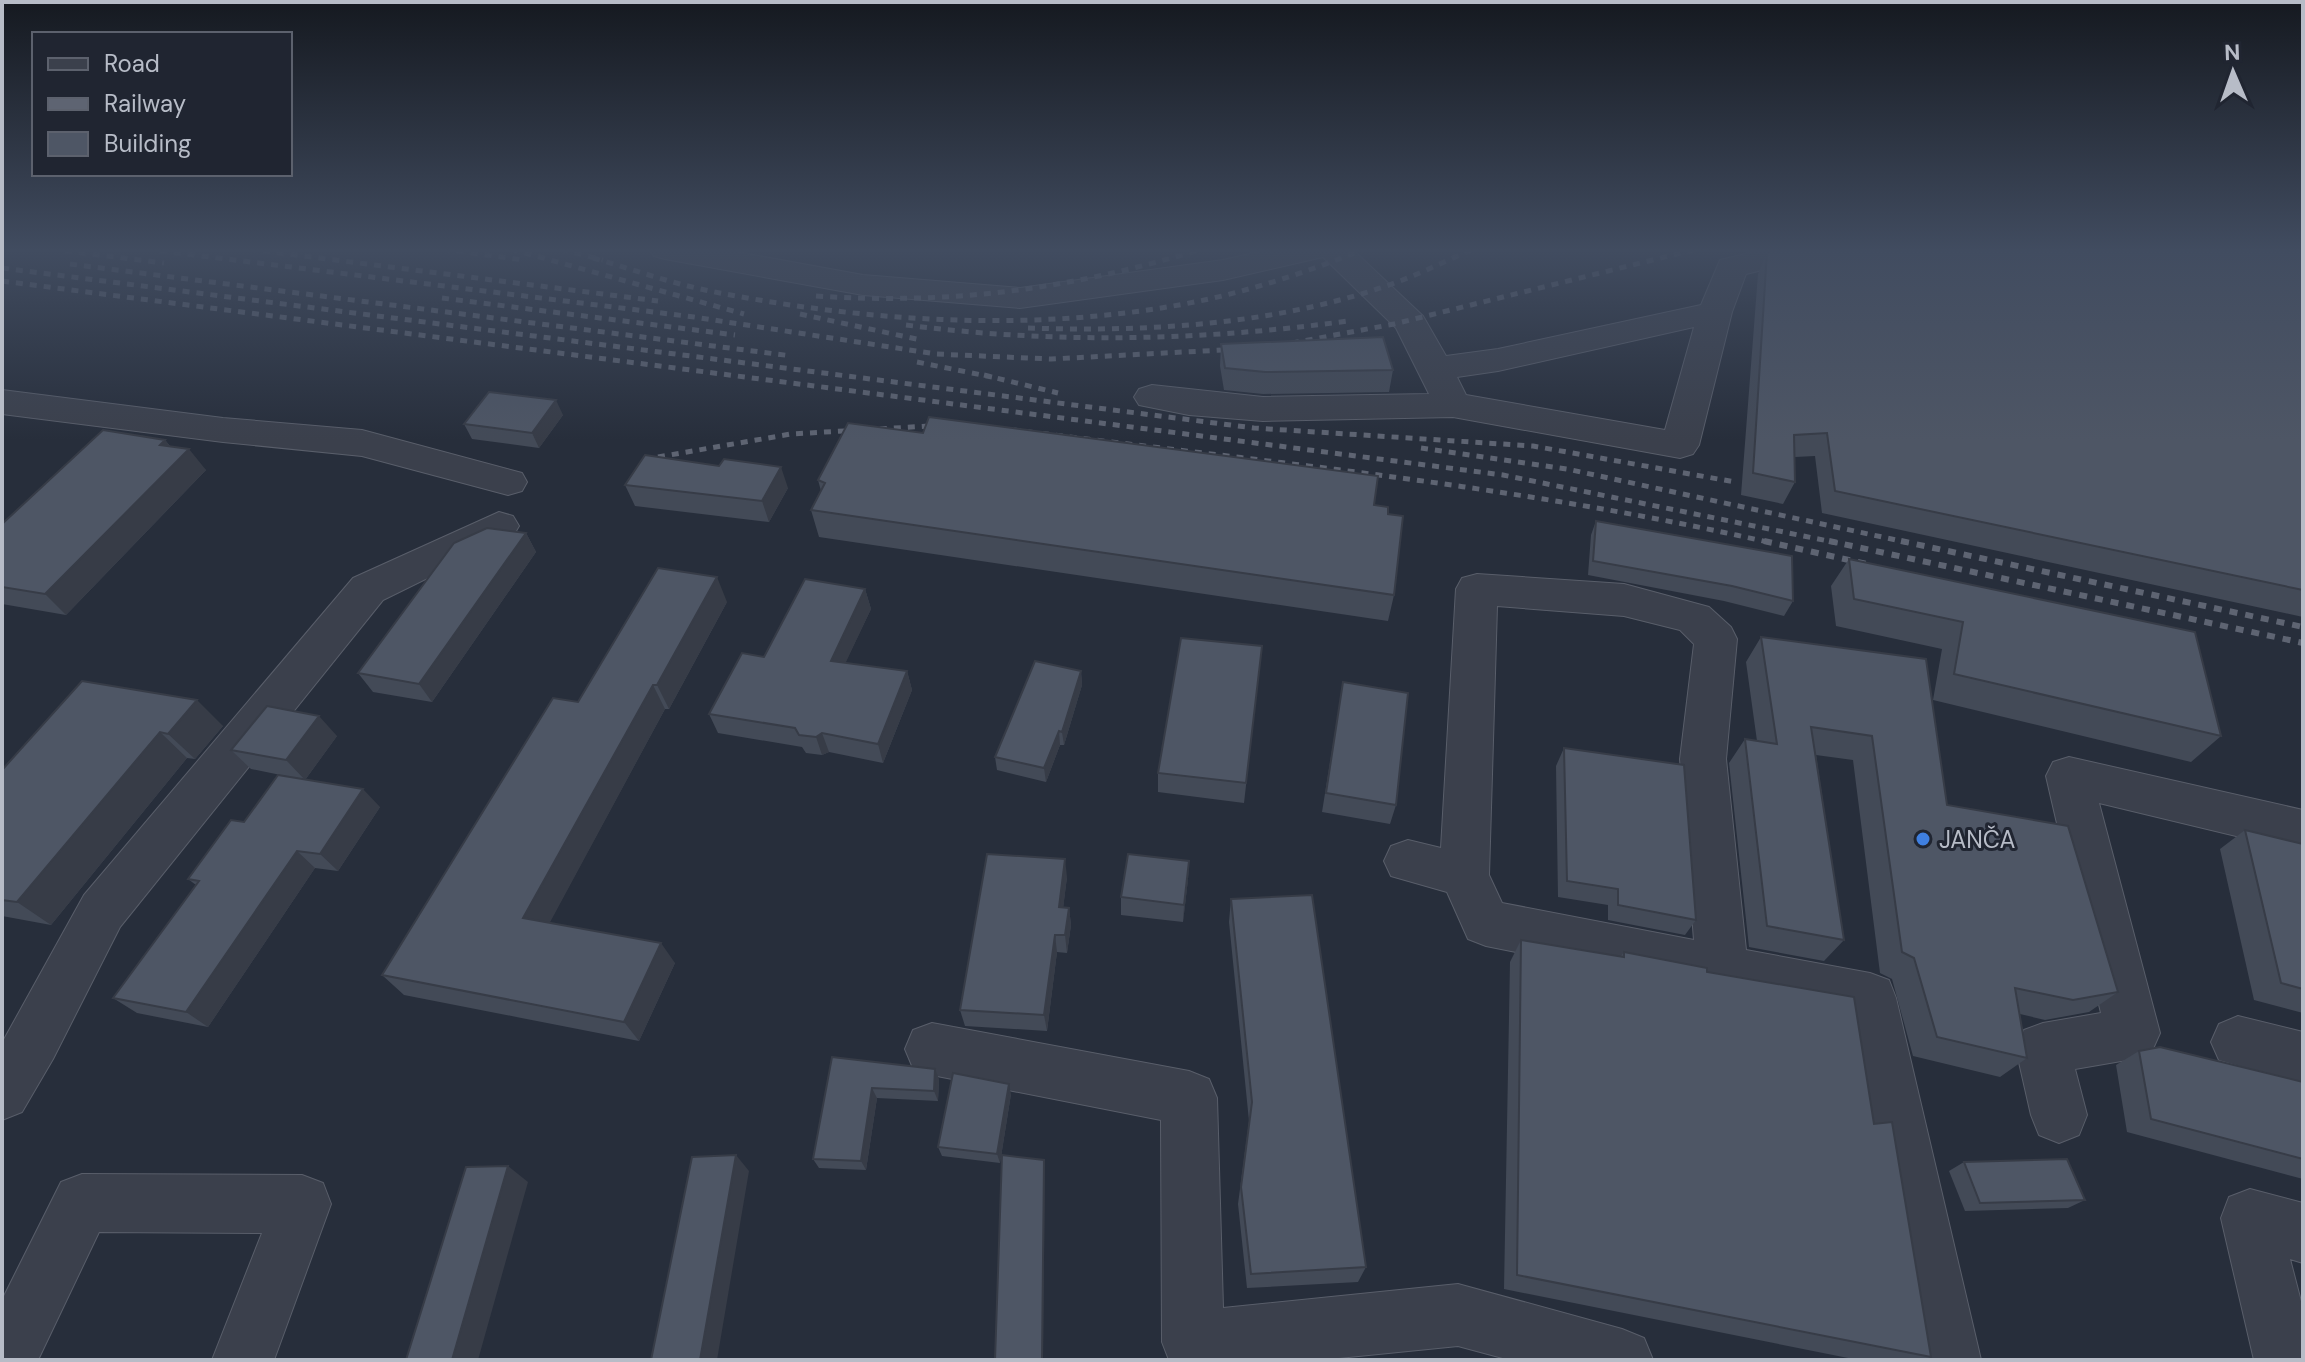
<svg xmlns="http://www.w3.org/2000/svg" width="2305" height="1362" viewBox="0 0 2305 1362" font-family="'DM Sans',sans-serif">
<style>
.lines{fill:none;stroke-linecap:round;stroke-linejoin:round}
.minor-casing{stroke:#595e6a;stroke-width:2}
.minor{fill:#3b404c;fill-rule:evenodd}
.rail-far1{stroke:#5e6472;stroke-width:5;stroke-dasharray:7 7;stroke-linecap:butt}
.rail{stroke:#5e6472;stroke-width:6;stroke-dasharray:8 8;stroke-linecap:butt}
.wall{fill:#434a57}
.shaded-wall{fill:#373c47}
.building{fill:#4e5665;stroke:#373c47;stroke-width:2}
.shop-dot{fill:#3f7fe0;stroke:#202531;stroke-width:3}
.labels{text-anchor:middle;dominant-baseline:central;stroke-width:6;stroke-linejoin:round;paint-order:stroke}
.poi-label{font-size:24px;fill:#b7bcc7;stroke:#202531;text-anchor:start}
</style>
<rect width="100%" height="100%" fill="#272e3b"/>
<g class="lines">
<defs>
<path id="minor" d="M649 249H720L863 275 1020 288 1223 260 1271 249H1352L1423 316 1446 356 1498 349 1701 305 1720 260 1766 249H1825L1820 256 1746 274 1732 312 1699 445 1693 454 1680 458 1453 417 1263 421 1189 415 1139 405 1134 397 1139 389 1152 385 1263 397 1429 394 1396 328 1323 257 1223 280 1020 308 863 295 665 259 654 256ZM1694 327 1665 430 1466 395 1457 377 1498 371Z
M2 390 223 418 362 430 522 473 527 482 522 491 508 495 362 456 223 442 2 414Z
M499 512 513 516 519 526 513 536 383 600 120 927 53 1059 22 1112 2 1120V1043L84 895 353 578Z
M1477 574 1624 584 1709 607 1731 627 1737 639 1726 759 1746 950 1870 973 1889 980 1896 998 1981 1360H1919L1848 1018 1486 946 1468 939 1447 892 1391 876 1384 861 1391 846 1408 840 1441 848 1456 589 1462 578ZM1497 606 1624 616 1680 630 1694 644 1680 759 1694 940 1502 903 1489 875Z
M2069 757 2303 810V852L2099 803 2160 1033 2152 1051 2133 1059 2075 1069 2087 1115 2079 1135 2059 1143 2039 1135 2031 1115 2016 1049 2024 1030 2043 1023 2101 1013 2046 776 2053 762Z
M2238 1016 2303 1032V1084L2219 1060 2211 1042 2219 1024Z
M932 1023 1189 1071 1209 1079 1217 1098 1223 1308 1458 1284 1622 1329 1644 1338 1653 1360H1510L1458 1346 1319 1360H1169L1162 1342 1161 1120 932 1075 913 1068 905 1049 913 1030Z
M82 1174 302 1175 323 1183 331 1204 274 1360H212L262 1233 99 1232 38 1360H2V1300L61 1182Z
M2250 1189 2303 1203V1263L2290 1259 2303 1309V1360H2254L2221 1218 2229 1197Z"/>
</defs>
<use href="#minor" class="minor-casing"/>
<use href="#minor" class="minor"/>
<path class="rail-far1" d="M51 249 164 263
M146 249 694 317 936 354 1051 359 1241 349
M249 249 658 301
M443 249 524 260
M511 249 744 314
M561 249 603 260
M593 258C632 269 670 283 710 291 871 323 1047 334 1209 299 1263 287 1314 269 1365 249
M70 264 792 356
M2 268 1254 428 1533 446 1735 482
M2 281 1503 475 1838 543
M816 296C953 305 1071 289 1202 249
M442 298 735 335
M800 314 921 340
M906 325C1055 344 1199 341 1348 321
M1028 328C1148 332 1274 325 1389 285 1418 275 1445 261 1473 249
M1292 343 1394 324 1697 249
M917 362 992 377
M984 375 1058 393
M1014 430C1267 462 1523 486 1772 543
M1421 448 1567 469 1910 543
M658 457 791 434 947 425"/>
<path class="rail" d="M1764 541 1871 565
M1829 541 2303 643
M1901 541 2303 627"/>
</g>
<path class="wall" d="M2303 249V617L1822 513 1815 456 1795 457V482L1783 504 1741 495 1758 274 1767 252Z
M1221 344 1393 370 1389 392 1263 394 1224 390 1220 366Z
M563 415 539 448 472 439 464 424Z
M165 440 170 446 206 470 66 615 2 604V524Z
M818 480 1374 505 1388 514 1394 595 1388 621 819 537 811 510 821 491Z
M625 485 788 488 769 522 635 506Z
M1596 521 1793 601 1784 616 1724 601 1588 575 1591 535Z
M526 533 536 552 432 702 373 692 358 673Z
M1849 559 2221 736 2191 762 1933 700 1942 649 1836 626 1831 586Z
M865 589 871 609 845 663 907 671 912 690 883 763 829 752 822 755 806 753 802 747 718 733 709 714 764 657Z
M727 602 669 709H665L549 923 675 963 639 1041 404 995 382 975 578 702Z
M1761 637 1926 659 1947 805 2118 992 2089 1012 2045 1020 2020 1014 2027 1058 2000 1077 1913 1056 1892 979 1880 973 1853 760 1816 755 1844 940 1824 961 1749 947 1729 763 1745 739 1757 741 1746 662Z
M1262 646 1244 803 1158 792V773Z
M1081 671 1082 685 1064 745H1060L1046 782 997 770 995 757Z
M82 681 223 726 195 759 187 758 51 925 2 916V770Z
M1343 682 1396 805 1390 824 1322 812Z
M337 736 305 780 251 769 231 750Z
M1564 748 1696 920 1685 935 1608 920V905L1558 897 1556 766Z
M380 807 338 871 315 868 208 1027 137 1013 113 998 196 885 188 879 244 822Z
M2245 830 2303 844V1013L2254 1000 2220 849Z
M1189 861 1188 879 1183 922 1121 915V897Z
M1067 877 1063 908H1069L1071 925 1067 953 1057 952 1047 1031 965 1026 960 1010Z
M1231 899 1366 1267 1358 1282 1247 1288 1238 1204 1249 1121 1229 922Z
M1521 940 1620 957 1624 952 1707 972 1874 1124 1931 1357 1925 1360H1858L1504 1289 1510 962Z
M2139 1051 2303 1082V1179L2127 1132 2116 1065Z
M832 1057 939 1079 938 1101 877 1098 866 1170 819 1168 813 1159Z
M1011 1094 1000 1163 942 1156 938 1147Z
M1964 1162 2085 1200 2068 1208 1965 1211 1949 1171Z"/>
<path class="shaded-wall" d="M556 400 563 415 539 448 532 433Z
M165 440 180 458 189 449 206 470 66 615 45 594Z
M781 467 788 488 769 522 762 501Z
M526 533 536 552 432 702 419 684Z
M717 577 727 602 669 709 657 685Z
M865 589 871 609 837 681 831 661Z
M907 671 912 690 883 763 878 744Z
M1081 671 1082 685 1064 745 1062 732Z
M653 685 665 709 541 939 523 918Z
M197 700 223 726 195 759 168 734Z
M319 716 337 736 305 780 286 760Z
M1059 731 1060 745 1046 782 1044 768Z
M160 732 187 758 51 925 17 902Z
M822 733 829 752 822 755 816 737Z
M363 789 380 807 338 871 320 854Z
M297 851 315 868 208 1027 186 1012Z
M1065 859 1067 877 1061 925 1059 907Z
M1189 861 1188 879 1183 922 1184 905Z
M1069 908 1071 925 1067 953 1065 935Z
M1055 935 1057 952 1047 1031 1044 1015Z
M661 943 675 963 639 1041 624 1022Z
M935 1069 939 1079 938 1101 934 1091Z
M1009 1084 1011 1094 1000 1163 997 1154Z
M872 1088 877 1098 866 1170 861 1161Z
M736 1155 749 1171 717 1360H700Z
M1044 1160 1045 1165 1043 1360H1042Z
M508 1166 528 1182 478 1360H452Z"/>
<path class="building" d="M1781 249H2303V590L1835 491 1827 433 1794 435 1795 482 1753 473 1767 252Z
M1383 337 1393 370 1265 372 1225 368 1221 344Z
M489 392 556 400 532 433 464 424Z
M929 417 1378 476 1374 505 1388 507V514L1403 516 1394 595 811 510 825 483 818 480 848 423 923 433Z
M103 430 165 440 160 445 189 449 45 594 2 587V524Z
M645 455 719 466 724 459 781 467 762 501 625 485Z
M1596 521 1792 556 1793 601 1732 586 1593 561Z
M487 528 526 533 419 684 358 673 454 543Z
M1849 559 2195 632 2221 736 1954 674 1963 622 1854 599Z
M658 568 717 577 657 685H653L523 918 661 943 624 1022 382 975 553 698 578 702Z
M805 579 865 589 831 661 907 671 878 744 822 733 816 737 799 735 795 728 709 714 742 653 764 657Z
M1761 637 1926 659 1947 805 2068 826 2118 992 2073 1000 2015 988 2027 1058 1937 1037 1914 958 1902 952 1872 736 1811 727 1844 940 1767 926 1745 739 1777 744Z
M1181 638 1262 646 1246 783 1158 773Z
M1035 661 1081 671 1062 732 1059 731 1044 768 995 757Z
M82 681 197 700 168 734 160 732 17 902 2 900V770Z
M1343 682 1408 693 1396 805 1326 793Z
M267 706 319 716 286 760 231 750Z
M1564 748 1684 765 1696 920 1618 905V889L1567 881Z
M278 775 363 789 320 854 297 851 186 1012 113 998 199 881 188 879 231 820 244 822Z
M2245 830 2303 844V989L2281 983Z
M987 854 1065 859 1059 907 1069 908 1065 935H1055L1044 1015 960 1010Z
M1128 854 1189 861 1184 905 1121 897Z
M1312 895 1366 1267 1251 1274 1241 1187 1252 1102 1231 899Z
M1521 940 1624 957V952L1707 968V972L1854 997 1874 1124 1892 1122 1931 1357 1517 1275Z
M2160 1047 2303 1082V1159L2151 1119 2139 1051Z
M832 1057 935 1069 934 1091 872 1088 861 1161 813 1159Z
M953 1073 1009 1084 997 1154 938 1147Z
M736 1155 700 1360H651L692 1157Z
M1002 1155 1044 1160 1042 1360H995Z
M2067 1159 2085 1200 1980 1203 1964 1162Z
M508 1166 452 1360H406L466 1167Z"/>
<linearGradient id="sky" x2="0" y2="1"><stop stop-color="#151920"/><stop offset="0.57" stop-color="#414c60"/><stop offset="1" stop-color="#414c60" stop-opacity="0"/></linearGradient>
<rect width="2305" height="440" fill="url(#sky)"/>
<circle class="shop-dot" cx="1923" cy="839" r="8"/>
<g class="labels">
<g class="poi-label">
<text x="1939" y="839">JANČA</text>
</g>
</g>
<rect width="2305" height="1362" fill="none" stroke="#b7bcc7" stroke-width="8"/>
<rect x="32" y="32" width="260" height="144" fill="#202531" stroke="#5c616d" stroke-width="2"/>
<rect x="48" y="58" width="40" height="12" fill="#3b404c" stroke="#5c616d" stroke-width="2"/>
<text x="104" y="72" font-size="24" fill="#b7bcc7">Road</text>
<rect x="48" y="98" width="40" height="12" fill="#5e6472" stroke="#5c616d" stroke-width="2"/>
<text x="104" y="112" font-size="24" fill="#b7bcc7">Railway</text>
<rect x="48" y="132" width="40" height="24" fill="#4e5665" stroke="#5c616d" stroke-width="2"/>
<text x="104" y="152" font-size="24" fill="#b7bcc7">Building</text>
<g transform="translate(2233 72) rotate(358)" stroke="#202531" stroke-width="6" paint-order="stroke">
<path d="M0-6L14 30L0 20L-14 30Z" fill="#b7bcc7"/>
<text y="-12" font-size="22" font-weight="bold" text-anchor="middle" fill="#b7bcc7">N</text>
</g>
</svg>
